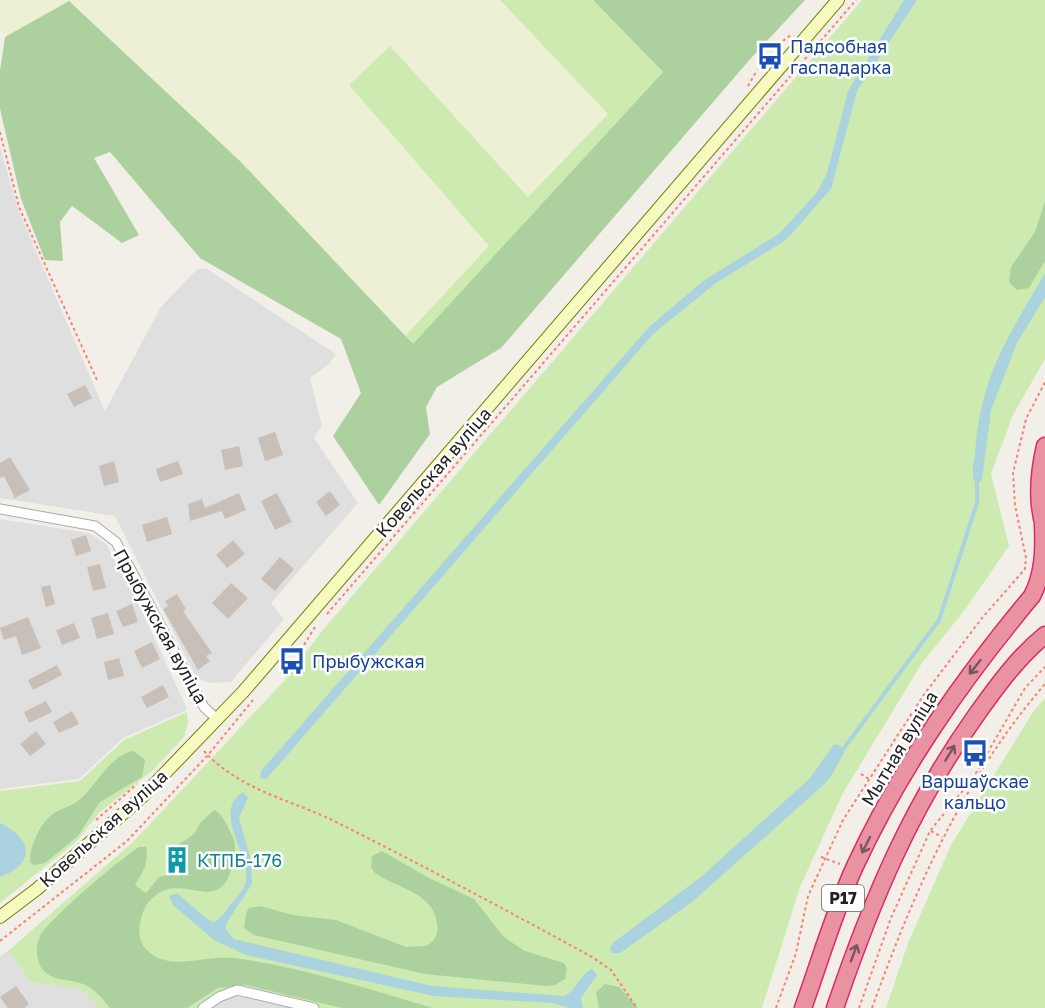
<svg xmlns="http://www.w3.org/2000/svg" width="1045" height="1008" viewBox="0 0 1045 1008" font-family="'Golos Text',sans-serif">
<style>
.residential{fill:#e0dfdf}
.farmland{fill:#eef0d5}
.grass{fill:#cdebb0}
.forest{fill:#add19e}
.water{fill:#aad3df}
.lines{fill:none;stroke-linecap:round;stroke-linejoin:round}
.stream{stroke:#aad3df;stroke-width:4}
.building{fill:#c7bfb8}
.street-casing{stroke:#a9a9a9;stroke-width:11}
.secondary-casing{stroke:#707d05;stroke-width:14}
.highway-casing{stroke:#dc2a67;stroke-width:19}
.path{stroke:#fa8072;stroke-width:2;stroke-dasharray:3 3;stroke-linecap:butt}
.street{stroke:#fff;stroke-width:9}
.secondary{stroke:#f7fabf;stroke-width:12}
.highway{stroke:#e892a2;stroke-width:16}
.oneway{stroke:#7b545c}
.labels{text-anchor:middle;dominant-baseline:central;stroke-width:5;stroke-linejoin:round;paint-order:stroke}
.shield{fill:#fff;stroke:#646464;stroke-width:1.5}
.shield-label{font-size:16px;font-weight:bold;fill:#222}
.transit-label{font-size:18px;fill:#164399;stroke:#fff;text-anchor:start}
.street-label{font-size:18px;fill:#222;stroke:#fff}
.culture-label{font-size:18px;fill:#0d838f;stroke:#fff;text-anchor:start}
</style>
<rect width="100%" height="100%" fill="#f2efe9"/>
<path class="residential" d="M0 147 19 212 105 411 161 307 197 269H207L336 354 329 364 310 378 322 426 314 438 358 503 271 603 284 619 231 682 211 683 197 679 115 516 0 498Z
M0 519 89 533 106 544 142 611 184 702 187 710 123 738 79 779 0 789Z
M8 951 31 982 81 989 99 1008H0V956Z
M237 990 310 1008H203Z"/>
<path class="farmland" d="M0 0H500L608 114 528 197 390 46 350 85 489 246 405 336 240 161 69 1 5 37 0 28Z"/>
<path class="grass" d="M500 0H593L663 72 413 345 405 336 489 246 349 85 390 46 528 197 608 114Z
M862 0H1045V359L1013 415 991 474 1009 546 964 611 922 663 843 793 800 887 762 1008H310L237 990 203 1008H99L81 989 31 982 8 951 133 842 284 681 322 631Z
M1045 698V1008H886L908 943 951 845 1033 712Z
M187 712 188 723 184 737 153 770 99 813 77 841 0 903V791L80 781 124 740Z"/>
<path class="forest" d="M593 0H805L752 57 501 348 437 387 426 407 430 434 379 505 333 436 361 393 341 339 200 258 110 152 94 158 139 235 122 243 72 206 60 222 63 261 45 260 21 199 0 109V71L5 37 69 1 240 161 413 344 663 72Z
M1045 201V261L1029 288 1017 290 1009 282 1011 267 1035 232Z
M134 751 145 760 142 777 100 802 78 836 45 863 34 865 30 862C29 849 38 829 47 819 56 809 69 808 79 800 96 787 110 754 134 751Z
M214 810C222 812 228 828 232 835 237 845 235 856 232 866 220 917 183 872 155 896 146 903 142 912 140 923 138 934 140 945 149 952 172 972 207 954 234 958 301 967 368 989 433 1008H342L246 985 218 988 187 1008H110C102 998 94 988 83 984 70 979 53 981 44 971 36 963 35 946 40 936 51 917 119 860 139 847H146C149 864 143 872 135 885L146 893 159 877C171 875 178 870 183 859L176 846 194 834 200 823Z
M382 851 429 878 474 899 503 936 514 944 525 951 564 963 567 968 565 979 555 985 546 986 425 974 254 935 244 928 246 913 249 908 260 906 293 915 336 920 406 947 426 946C436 940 439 933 437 923 432 891 397 889 375 873L371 867 372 856Z
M605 984 619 987 638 1008H599L596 992Z"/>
<path class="water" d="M904 0H917L857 91 831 189 786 240 716 283 653 334 269 776 265 779 260 778 261 771 649 327 703 281 780 233 818 191 827 173 848 91Z
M1045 273V297L1017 343 991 410 982 480 976 484C970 477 974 462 975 453 981 374 1007 339 1045 273Z
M834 744 841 746 844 753 830 778 820 788 692 902 620 953H612L610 948 614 942 702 876 809 779Z
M243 792 248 798 239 818 251 860 252 884 226 924V930L234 939 432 986 564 996C577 991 579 974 592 969L597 975 581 998 583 1008H569L552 1003 434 996 246 955 214 940 173 905 169 896 177 893 207 919 214 922C221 918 226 911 230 905 236 898 244 890 246 881 251 854 211 812 243 792Z
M0 823C32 838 37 864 0 877Z"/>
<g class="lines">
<path class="stream" d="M841 752 939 620 977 503V480"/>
</g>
<path class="building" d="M85 385 92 398 74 407 67 394Z
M275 432 283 455 265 461 258 438Z
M239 446 243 466 225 470 221 450Z
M10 457 30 490 15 498 4 476 0 478V463Z
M114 461 119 482 104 486 99 466Z
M178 461 183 474 160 482 156 469Z
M330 491 340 505 326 516 316 502Z
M239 493 246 510 225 519 222 511 190 521 188 504 202 499 205 508Z
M277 493 292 522 275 530 261 501Z
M167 517 172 534 147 542 142 525Z
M86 535 91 551 76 556 71 540Z
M233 540 245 554 227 568 216 555Z
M280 557 294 569 275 591 261 579Z
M100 564 106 588 93 591 87 567Z
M231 583 248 598 228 619 212 603Z
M50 585 55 604 46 607 41 587Z
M177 594 186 609 183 611 212 653 206 656 210 661 198 670 163 609 168 606 165 601Z
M132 604 138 622 123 627 116 611Z
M108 613 114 634 97 639 91 618Z
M28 617 41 648 22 655 16 636 4 640 0 628Z
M74 623 80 638 62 645 56 630Z
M152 642 160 659 142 668 134 651Z
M119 658 124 676 108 680 104 662Z
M57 665 62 675 33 690 28 680Z
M163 685 169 697 147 708 141 697Z
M46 701 52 712 29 723 24 712Z
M72 711 79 724 59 733 53 722Z
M36 731 46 744 30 756 20 744Z
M16 986 29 1004 24 1008H8L0 997Z"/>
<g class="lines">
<defs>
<path id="street" d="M0 509 95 526 116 542 204 707 217 719
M203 1008 219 997 237 990 314 1008"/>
<path id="secondary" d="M0 917 37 889 143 796 243 692 838 0"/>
<path id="highway" d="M1045 446C1039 472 1036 503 1045 529
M803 1008C820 961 834 912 855 866 901 767 962 680 1032 596 1044 573 1044 549 1043 524
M835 1008C872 900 910 808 977 714 997 686 1018 657 1045 635"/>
</defs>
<use href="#street" class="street-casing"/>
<use href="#secondary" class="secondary-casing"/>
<use href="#highway" class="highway-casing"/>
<path class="path" d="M783 41 792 34
M748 86 757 70
M0 132 19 207 97 380
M327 614 856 0
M301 650 315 627
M969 750 985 759
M204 751C239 790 292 800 336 822 422 865 508 911 592 957L611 970 637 1008
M861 774 869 779
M96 820 137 784
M931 831 942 837
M821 857 840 864
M0 941 127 841 208 755 253 700
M776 1008 796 953 808 896 843 820 923 696 982 618 1025 569 1026 558 1015 505 1013 473 1026 419 1045 382
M859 1008 891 918 930 831 973 778 1025 688 1045 667
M872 1008C914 891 963 779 1045 684"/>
<use href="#street" class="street"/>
<use href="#secondary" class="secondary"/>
<use href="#highway" class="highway"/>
</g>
<defs><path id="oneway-shaft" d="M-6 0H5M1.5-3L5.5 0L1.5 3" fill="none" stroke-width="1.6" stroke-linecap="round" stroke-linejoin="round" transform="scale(1.5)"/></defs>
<g class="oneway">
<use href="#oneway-shaft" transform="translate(975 667) rotate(128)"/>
<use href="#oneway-shaft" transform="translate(950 753) rotate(-59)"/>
<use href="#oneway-shaft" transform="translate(866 845) rotate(117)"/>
<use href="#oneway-shaft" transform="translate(854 953) rotate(-70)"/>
</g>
<defs>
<symbol id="bus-bare" viewBox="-9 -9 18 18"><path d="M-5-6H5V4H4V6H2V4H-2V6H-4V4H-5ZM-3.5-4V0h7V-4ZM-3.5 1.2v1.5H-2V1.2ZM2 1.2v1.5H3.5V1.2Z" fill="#1a4fb4" stroke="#fff" stroke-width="2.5" paint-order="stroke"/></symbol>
<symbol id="building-bare" viewBox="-9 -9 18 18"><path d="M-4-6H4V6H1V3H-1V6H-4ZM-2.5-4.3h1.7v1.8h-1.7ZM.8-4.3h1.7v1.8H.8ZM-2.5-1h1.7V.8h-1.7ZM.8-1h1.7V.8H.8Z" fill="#0f9aa8" stroke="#fff" stroke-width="2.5" paint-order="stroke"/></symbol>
</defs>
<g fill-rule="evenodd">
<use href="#bus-bare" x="751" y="37" width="38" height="38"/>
<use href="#bus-bare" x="273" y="642" width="38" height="38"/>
<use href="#bus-bare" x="956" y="734" width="38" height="38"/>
<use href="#building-bare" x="158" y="841" width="38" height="38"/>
</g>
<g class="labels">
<rect class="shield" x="822" y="885" width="42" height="26" rx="4.5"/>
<g class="shield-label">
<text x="843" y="898">Р17</text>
</g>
<g class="transit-label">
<text x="790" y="46">Падсобная<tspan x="790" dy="21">гаспадарка</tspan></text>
<text x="312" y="661">Прыбужская</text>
<text x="975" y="781" text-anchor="middle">Варшаўскае<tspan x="975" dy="21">кальцо</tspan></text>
</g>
<g class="street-label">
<text transform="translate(433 472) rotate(-49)">Ковельская вуліца</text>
<text transform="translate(161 626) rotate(61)">Прыбужская вуліца</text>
<text transform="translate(899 748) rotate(-59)">Мытная вуліца</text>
<text transform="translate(103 828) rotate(-42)">Ковельская вуліца</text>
</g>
<g class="culture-label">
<text x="197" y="860">КТПБ-176</text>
</g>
</g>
</svg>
